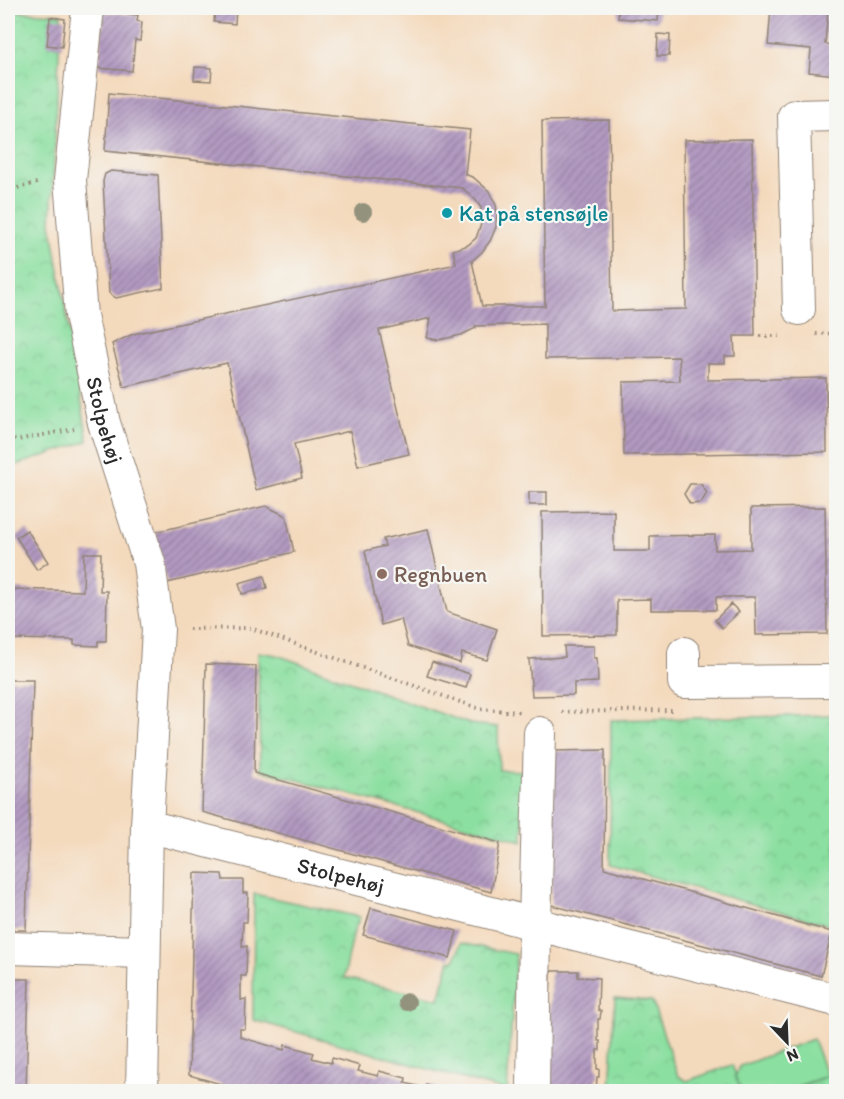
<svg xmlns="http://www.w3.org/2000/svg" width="844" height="1099" viewBox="0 0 844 1099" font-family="Itim,sans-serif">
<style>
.park{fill:url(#park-crowns);stroke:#5b8566;stroke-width:1.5}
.pitch{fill:#8bdfa0;stroke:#5b8566;stroke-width:1.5}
.building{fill:url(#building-hatch)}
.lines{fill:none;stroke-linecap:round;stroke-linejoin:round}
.minor-casing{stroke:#908274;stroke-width:34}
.path{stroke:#908274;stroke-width:4;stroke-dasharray:1.5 4.5;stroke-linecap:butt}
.minor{stroke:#fff;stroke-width:32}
.tree{fill:#93927d}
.culture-dot{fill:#0f9aa8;stroke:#f6f6f2;stroke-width:2}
.education-dot{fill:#8d6e63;stroke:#f6f6f2;stroke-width:2}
.labels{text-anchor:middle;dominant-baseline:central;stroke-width:4.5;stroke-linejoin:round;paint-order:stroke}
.culture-label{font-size:22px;fill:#0d838f;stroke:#f6f6f2;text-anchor:start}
.street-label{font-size:22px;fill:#2b2b2b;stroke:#f6f6f2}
.education-label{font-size:22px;fill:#785e54;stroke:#f6f6f2;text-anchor:start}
</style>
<defs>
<pattern id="park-crowns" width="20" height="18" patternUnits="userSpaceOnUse" patternTransform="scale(1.5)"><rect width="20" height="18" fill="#8bdfa0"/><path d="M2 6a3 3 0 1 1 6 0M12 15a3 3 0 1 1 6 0" fill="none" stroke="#78c08a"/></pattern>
<pattern id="building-hatch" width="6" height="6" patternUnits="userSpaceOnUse" patternTransform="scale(1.5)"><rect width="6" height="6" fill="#b29ac1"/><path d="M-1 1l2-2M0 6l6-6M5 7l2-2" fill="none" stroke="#917e9d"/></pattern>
</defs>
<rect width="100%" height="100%" fill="#f6f6f2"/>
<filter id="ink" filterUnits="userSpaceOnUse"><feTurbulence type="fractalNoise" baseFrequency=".0167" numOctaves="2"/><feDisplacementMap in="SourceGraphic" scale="12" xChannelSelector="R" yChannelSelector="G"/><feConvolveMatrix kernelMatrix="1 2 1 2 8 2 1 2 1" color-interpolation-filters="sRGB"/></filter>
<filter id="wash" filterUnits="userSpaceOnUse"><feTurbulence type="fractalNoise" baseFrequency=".008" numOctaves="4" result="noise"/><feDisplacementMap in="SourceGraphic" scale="24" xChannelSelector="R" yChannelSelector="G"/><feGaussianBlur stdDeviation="1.35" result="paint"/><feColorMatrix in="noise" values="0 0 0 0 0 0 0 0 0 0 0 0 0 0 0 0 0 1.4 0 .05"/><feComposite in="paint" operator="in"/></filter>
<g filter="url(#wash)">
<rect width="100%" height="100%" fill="#f4dabd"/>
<path class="park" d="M8 11 61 14 51 223 88 441 8 468Z
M258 652 277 655 470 724 498 727 499 770 524 771 523 841 260 770Z
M836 715V927L610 865 611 720Z
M254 894 360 917 354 931 344 978 439 999 450 960 454 961 461 943 516 954 507 1091 253 1020Z
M615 998 652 1001 678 1076 687 1081 732 1065 742 1091 610 1092Z
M836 1071V1091L784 1092 827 1076Z"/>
<path class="pitch" d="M813 1039 827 1076 784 1091H742L735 1076 740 1066Z"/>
<g id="blocks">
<path class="building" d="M215 8H236L235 24 214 22Z
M619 8H659L658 21 618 18Z
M771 8 803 10V8H828L825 44 836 46V75L809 72 811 49 768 45Z
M104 12 138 15 137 21 142 22 140 41 135 40 132 71 98 68Z
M50 17 65 19 62 47 47 45Z
M658 34 670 35 669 56H657Z
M195 67 212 68 211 81 194 80Z
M109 93 470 130 465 174 474 178 489 191 496 205 497 213 496 227 490 241 482 252 472 261 482 306H545L542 121 609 120 612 311 686 309 684 140 752 139 755 336H734L735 356H725V363H708V380L826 378 827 452 624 455 623 382 680 381 679 357 545 359V324L475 326 476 328 461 335 439 340 427 338 431 318 379 330 409 454 358 466 350 431 294 444 302 478 256 490 227 363 124 387 112 344 133 334 456 264 453 250 468 245 476 238 481 224V208L475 199 462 188 105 151Z
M111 171 158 175 163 288 116 298 109 293 103 181 105 174Z
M690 484H701L707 493 701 503 690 504 684 494Z
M529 492H547V505H529Z
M266 506 286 516 294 552 167 583 155 532Z
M825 507 827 634 756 635 755 597H716V610H651V599L617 600V635L543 636 542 512 614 511V551H650V536L715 535V550L751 549V508Z
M428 529 447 612 497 629 487 660 462 653 460 663 408 646 401 619 381 625 365 551 385 546 383 539Z
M27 530 48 562 37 570 16 537Z
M84 553H101L100 591H107L106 641H98V646L74 645V640L8 639V589L83 591Z
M264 576 267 588 242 594 239 583Z
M731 604 739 612 722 628 715 620Z
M564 646H594V658H597L598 682 574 683V695L532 696 529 659 565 657Z
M432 662 470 674 466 688 427 676Z
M206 664 256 666 254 773 500 843 491 892 202 812Z
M8 680H33L26 930H8Z
M605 750 604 868 832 932 821 976 551 905 554 751Z
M194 873 222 874 223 880H243V893H248L247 922H243L242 947 247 946 246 976H241V1000L246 999 245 1029H240V1037L284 1050 285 1045 314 1053 312 1058 331 1063 332 1058 360 1066 358 1071 378 1076 379 1071 406 1078 405 1083 425 1088 426 1084 451 1092H249L189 1075Z
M371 908 457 931 450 958 363 935Z
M551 971H578V977L599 978 598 1010 601 1011 600 1019H598V1041H600V1050H597V1069H599V1077H597L596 1092H547Z
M8 979H29L26 1092H8Z"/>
</g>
</g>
<g filter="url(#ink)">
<use href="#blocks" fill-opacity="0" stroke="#908274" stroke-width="1.5"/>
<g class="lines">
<defs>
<g id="minor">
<path id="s1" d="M88 8 70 180 81 315 104 423 149 563 158 629 147 826 142 1092"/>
<path d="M799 309 794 116 836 115"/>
<path d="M684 653V682L836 681"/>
<path id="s2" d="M147 826 836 1000"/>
<path d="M8 948 144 952"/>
<path d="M533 1092 535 925 540 733"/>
</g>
</defs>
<use href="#minor" class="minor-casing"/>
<path class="path" d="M8 195 18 188 40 182
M816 334 836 333
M760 336H782
M8 438 17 440 74 429
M189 629 250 628 480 709 519 712
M562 712 672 710"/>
<use href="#minor" class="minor"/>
</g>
<g class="tree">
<circle cx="363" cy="212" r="9"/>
<circle cx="407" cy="1002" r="9"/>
</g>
</g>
<circle class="culture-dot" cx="447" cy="213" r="6"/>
<circle class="education-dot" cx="382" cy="574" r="6"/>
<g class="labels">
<g class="culture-label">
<text x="459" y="213">Kat på stensøjle</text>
</g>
<g class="street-label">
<text stroke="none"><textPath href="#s1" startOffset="416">Stolpehøj</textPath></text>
<text stroke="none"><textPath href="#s2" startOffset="200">Stolpehøj</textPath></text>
</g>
<g class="education-label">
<text x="394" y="574">Regnbuen</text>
</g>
</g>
<rect width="844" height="1099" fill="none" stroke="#f6f6f2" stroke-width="30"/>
<g transform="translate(787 1042) rotate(157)" stroke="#f6f6f2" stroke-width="4.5" paint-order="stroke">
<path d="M0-4.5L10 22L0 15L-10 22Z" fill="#2b2b2b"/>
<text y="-9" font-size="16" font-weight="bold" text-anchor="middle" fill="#2b2b2b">N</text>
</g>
</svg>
